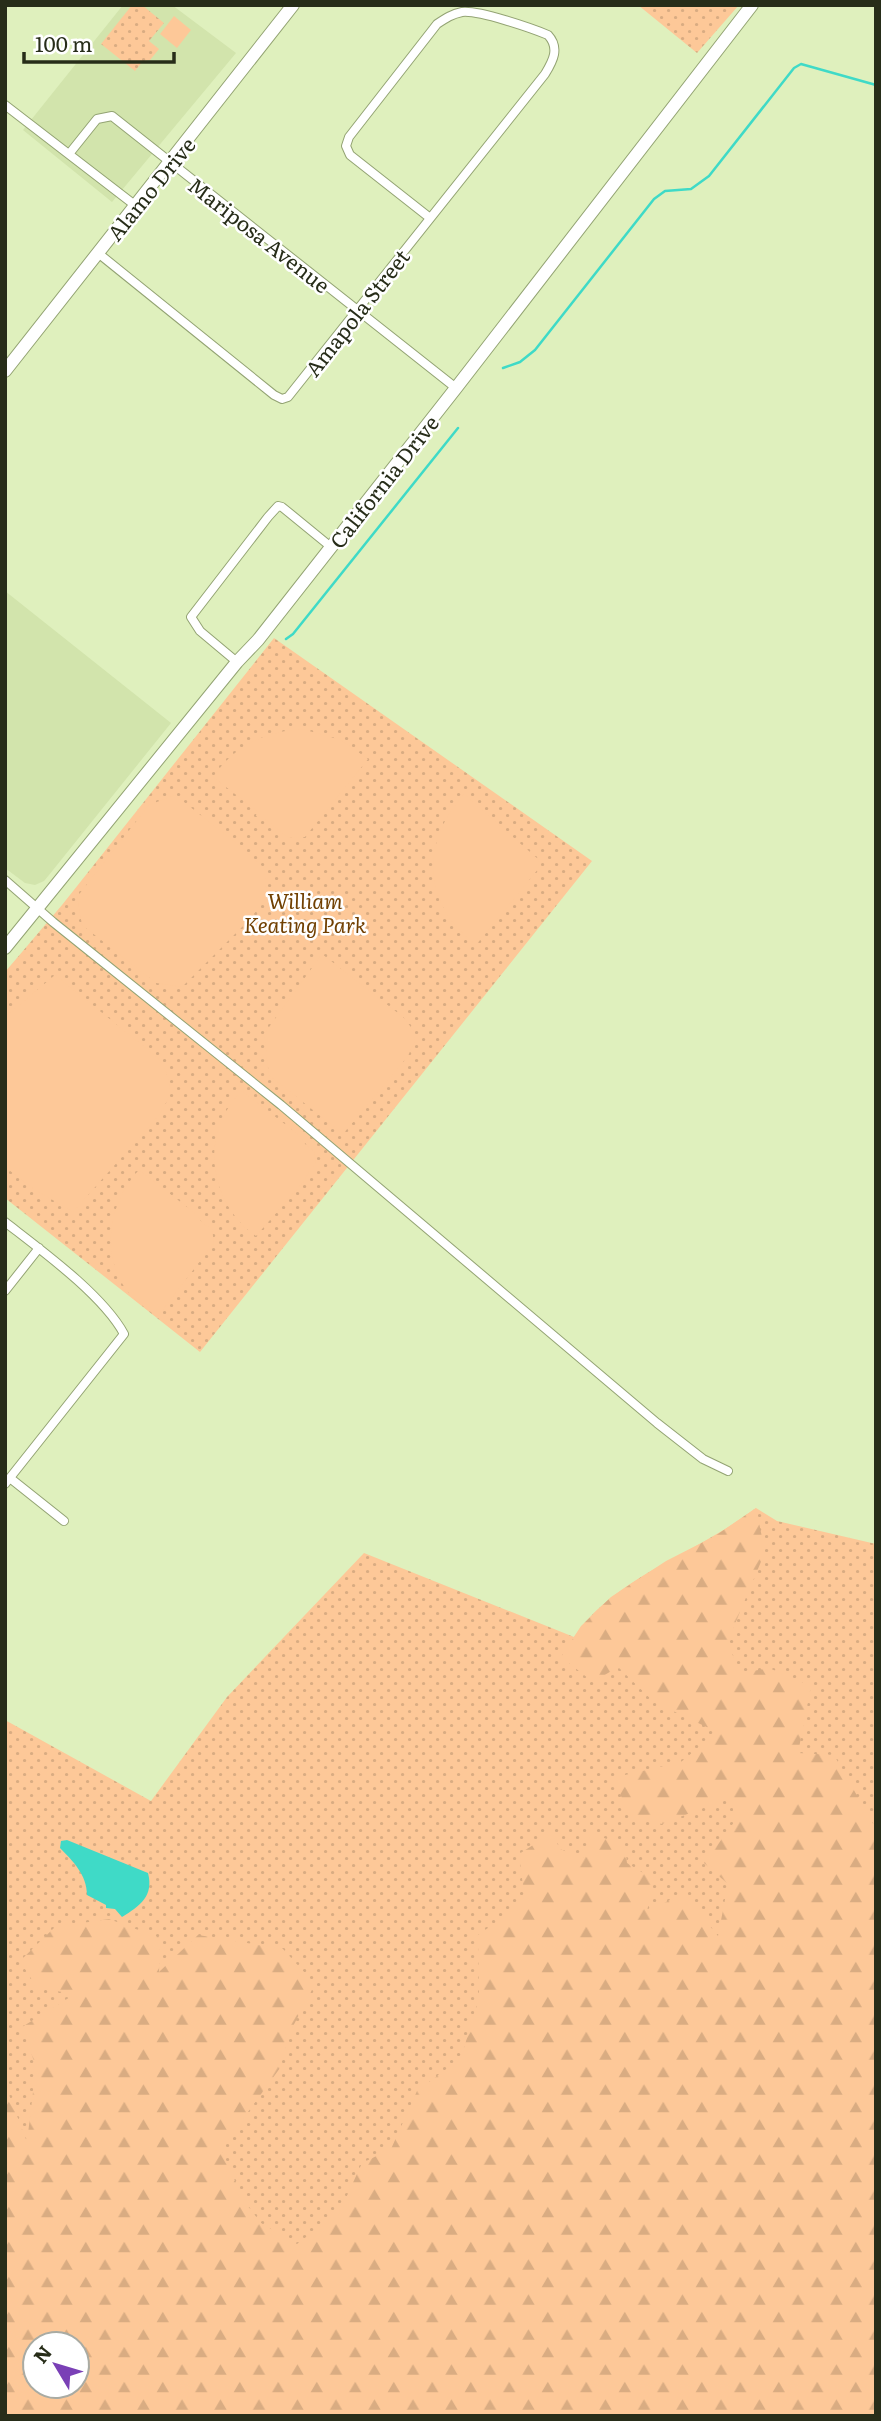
<svg xmlns="http://www.w3.org/2000/svg" width="881" height="2421" viewBox="0 0 881 2421" font-family="Literata,serif">
<style>
.built{fill:#d2e4ac}
.green{fill:url(#green-dots);fill-rule:evenodd}
.forest{fill:url(#forest-firs);fill-rule:evenodd}
.pitch{fill:#fdc898}
.water{fill:#3fdac7}
.lines{fill:none;stroke-linecap:round;stroke-linejoin:round}
.stream{stroke:#3fdac7;stroke-width:2.5}
.street-casing{stroke:#93a373;stroke-width:10}
.secondary-casing{stroke:#93a373;stroke-width:14}
.street{stroke:#fff;stroke-width:8}
.secondary{stroke:#fff;stroke-width:12}
.labels{text-anchor:middle;dominant-baseline:central;stroke-width:5;stroke-linejoin:round;paint-order:stroke}
.street-label{font-size:21px;fill:#272d19;stroke:#fff}
.park-label{font-size:21px;font-style:italic;fill:#714002;stroke:#fff}
</style>
<defs>
<pattern id="green-dots" width="8" height="8" patternUnits="userSpaceOnUse" patternTransform="scale(1.75)"><rect width="8" height="8" fill="#fdc898"/><path d="M2 2h.1M6 6h.1" fill="none" stroke="#d9ac82" stroke-width="1.8" stroke-linecap="round"/></pattern>
<pattern id="forest-firs" width="22" height="20" patternUnits="userSpaceOnUse" patternTransform="scale(1.75)"><rect width="22" height="20" fill="#fdc898"/><path d="M5 1l3.5 6h-7zM16 11l3.5 6h-7z" fill="#d9ac82"/></pattern>
</defs>
<rect width="100%" height="100%" fill="#dff0bd"/>
<path class="built" d="M123 5H172L236 53 112 202 23 130Z
M5 591 171 723 49 875 44 881 35 885 25 883 5 868Z"/>
<path class="green" d="M132 5H142L164 23 149 41 159 49 150 60 143 61 135 71 101 44Z
M638 5H739L697 53Z
M274 638 592 861 200 1352 5 1198V972L62 905Z
M756 1508 777 1521 876 1544V2416H5V1720L151 1801 227 1697 364 1553 574 1637C608 1587 665 1565 715 1535 729 1527 743 1517 756 1508ZM35 2344H77V2386H35Z"/>
<path class="forest" d="M756 1508 765 1552 727 1643 741 1673 769 1668 811 1686 798 1753 834 1755 876 1829V2416H5V2091L8 2092 27 2142 36 2067 22 2027 75 1994 37 1988 20 1961 55 1927 109 1919 160 1938 159 1972 198 1935 283 1949 315 1984 290 2032 280 2068 221 2149 244 2201 261 2223 297 2244 340 2211 362 2163 391 2149 417 2091 461 2058 479 1997 478 1935 525 1902 519 1854 552 1833 560 1849 583 1858 591 1833 625 1846 627 1863 653 1879 647 1912 683 1893 718 1936 728 1884 704 1863 735 1821 731 1797 662 1824 632 1818 612 1778 681 1762 717 1732 654 1702 618 1667 593 1682 561 1657 581 1626 611 1597 666 1561 715 1536ZM35 2344H77V2386H35Z"/>
<path class="pitch" d="M174 16 191 30 177 48 160 34Z
M302 729 341 740 368 759 305 837 289 838 265 819 256 816 257 811 213 777C235 745 264 732 302 729Z
M464 794 538 859 539 868 476 945C422 904 420 843 464 794Z
M175 795 241 847 264 868 267 897 250 919 182 987 156 983 82 925 77 897 149 805Z
M322 954 403 1017 414 1031 415 1040 408 1056 343 1134 269 1075 264 1034Z
M55 975 157 1057C172 1081 175 1089 160 1114L73 1212 34 1189 5 1167V1017Z
M242 1091 299 1135 306 1145 314 1151 316 1164 309 1171 305 1180 256 1236C208 1202 199 1133 242 1091Z
M139 1170 196 1214 203 1224 212 1229 214 1243 157 1317C149 1310 139 1304 131 1296 99 1258 108 1203 139 1170Z"/>
<path class="water" d="M67 1840 148 1873C154 1896 140 1906 122 1917L115 1909 106 1908V1905L87 1895C87 1875 73 1861 60 1848L61 1841Z"/>
<g class="lines">
<path class="stream" d="M503 368 520 362 535 350 654 199 665 191 691 189 709 176 794 68 801 64 876 85
M286 639 293 634 458 428"/>
<defs>
<path id="street" d="M5 105 136 206
M69 154 97 119 112 116 456 388
M98 253 274 395 282 399 288 397 545 74C553 61 560 48 548 35 531 28 479 10 462 12 452 14 446 18 437 24L349 137 346 146 350 155 430 218
M237 662 200 631 191 617 268 517 278 506 282 507 331 547
M5 880 53 922 281 1105 657 1423 703 1459 728 1471
M5 1222C41 1250 103 1295 124 1334L5 1484
M5 1291 39 1248
M10 1478 64 1521"/>
<path id="secondary" d="M5 371 293 5
M5 948 237 662 258 640 456 388 752 5"/>
</defs>
<use href="#street" class="street-casing"/>
<use href="#secondary" class="secondary-casing"/>
<use href="#street" class="street"/>
<use href="#secondary" class="secondary"/>
</g>
<g class="labels">
<g class="street-label">
<text transform="translate(150 188) rotate(-51)">Alamo Drive</text>
<text transform="translate(260 234) rotate(38)">Mariposa Avenue</text>
<text transform="translate(356 312) rotate(-52)">Amapola Street</text>
<text transform="translate(383 481) rotate(-52)">California Drive</text>
</g>
<g class="park-label">
<text x="305" y="899">William<tspan x="305" dy="24">Keating Park</tspan></text>
</g>
</g>
<rect width="881" height="2421" fill="none" stroke="#272d19" stroke-width="14"/>
<g transform="translate(56 2365) rotate(308)"><circle r="33" fill="#ffffff" stroke="#a9aba3" stroke-width="2"/>
<path d="M0-5L12 26L0 18L-12 26Z" fill="#7a40b6"/>
<text y="-10" font-size="19" font-weight="bold" text-anchor="middle" fill="#272d19">N</text>
</g>
<path d="M24 52v10h150v-10" fill="none" stroke="#272d19" stroke-width="3.5"/>
<text x="35" y="52" font-size="21" fill="#272d19" stroke="#ffffff" stroke-width="5" paint-order="stroke">100 m</text>
</svg>
